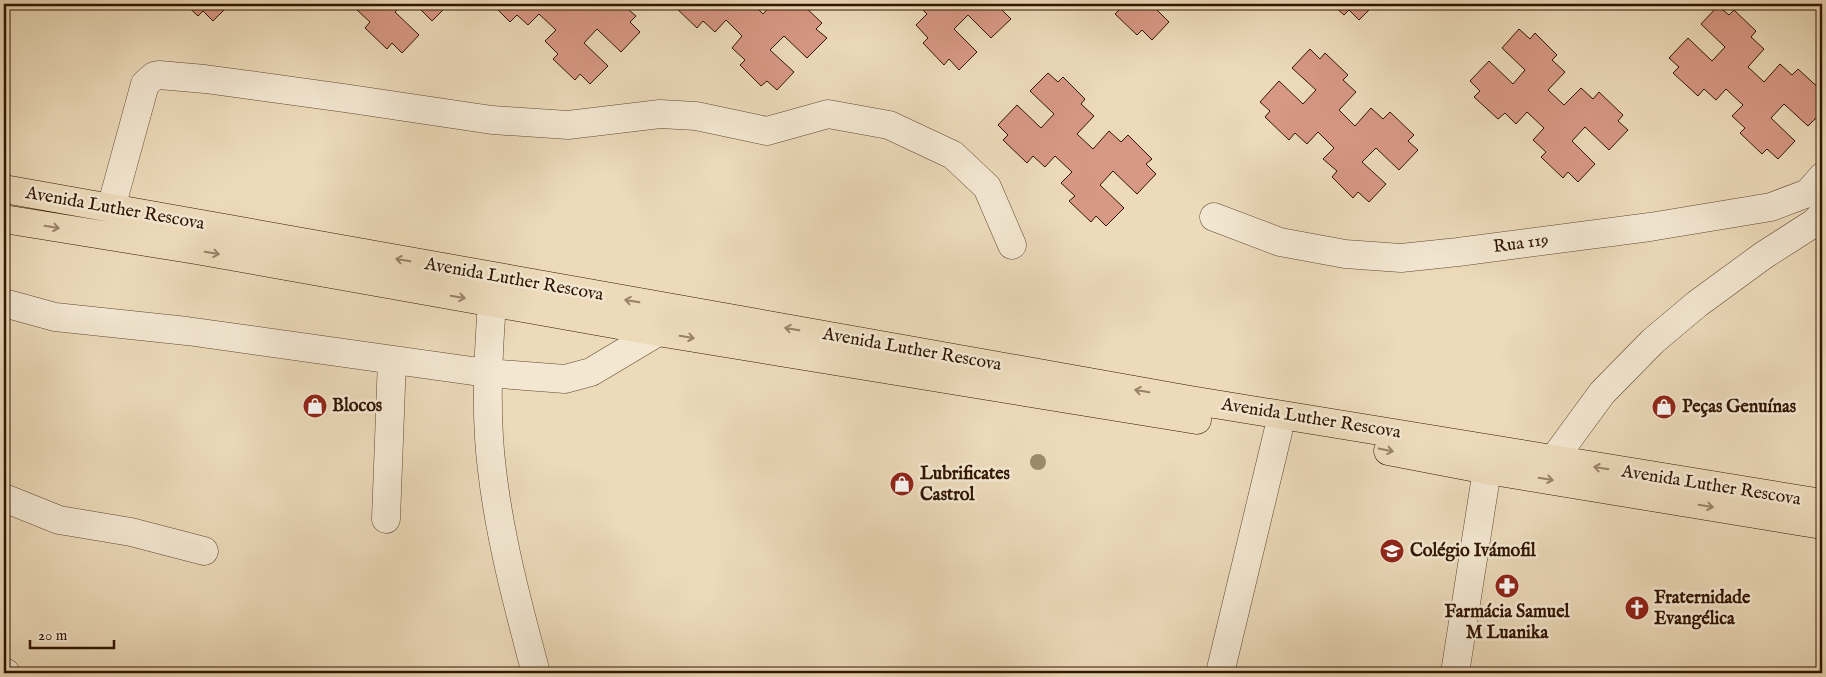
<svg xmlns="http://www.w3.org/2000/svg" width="1826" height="677" viewBox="0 0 1826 677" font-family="'IM FELL English',serif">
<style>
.building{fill:#d79884;stroke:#311500}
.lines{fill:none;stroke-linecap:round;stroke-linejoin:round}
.minor-casing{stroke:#60462e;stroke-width:29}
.major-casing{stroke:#311500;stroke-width:29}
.minor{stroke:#f3e7d2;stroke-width:28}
.major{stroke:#ecdab9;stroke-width:28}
.tree{fill:#9c8a6a}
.oneway{stroke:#988166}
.labels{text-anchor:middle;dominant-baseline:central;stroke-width:5;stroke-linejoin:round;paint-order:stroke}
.street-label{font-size:18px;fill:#311500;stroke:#f3e7d2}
.poi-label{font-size:18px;font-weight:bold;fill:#311500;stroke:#f3e7d2;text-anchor:start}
</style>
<rect width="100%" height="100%" fill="#ecdab9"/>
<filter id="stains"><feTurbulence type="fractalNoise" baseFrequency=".004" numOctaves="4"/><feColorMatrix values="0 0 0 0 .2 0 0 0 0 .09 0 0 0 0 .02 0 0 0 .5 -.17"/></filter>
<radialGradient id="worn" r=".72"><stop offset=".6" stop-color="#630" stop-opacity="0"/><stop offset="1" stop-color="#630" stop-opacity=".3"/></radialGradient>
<path class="building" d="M185 4H230L213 21 203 11 198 16Z
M363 4H403L395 12 419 35 402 53 392 43 387 49 365 28 370 22 357 10Z
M415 4H449L432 21Z
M492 4H573L576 7 580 4H622L636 16 630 22 640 32 621 52 597 29 584 43 608 66 590 84 580 74 575 80 553 59 558 54 545 41 556 30 539 14 528 25 517 15 510 22Z
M674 4H753L763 14 772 4H788L791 7 794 4H802L822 23 816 29 827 38 807 58 784 36 770 50 794 72 777 90 767 81 761 86 740 65 745 60 732 48 742 36 726 20 715 32 703 21 697 28 673 5Z
M917 4H1006L1001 9 1011 19 991 38 968 15 954 29 977 52 959 70 949 59 944 65 923 43 928 38 916 25 927 14Z
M1114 4H1151L1169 22 1152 40 1142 30 1137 35 1115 14 1120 9Z
M1332 4H1375L1359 20 1349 10 1344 15Z
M1718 6 1729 15 1734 10 1756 31 1751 37 1764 49 1748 67 1764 82 1780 64 1792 75 1798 69 1822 91 1817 97 1822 102V112L1808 126 1784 104 1771 118 1795 141 1778 159 1767 149 1762 154 1740 133 1745 128 1732 116 1743 105 1726 89 1716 100 1704 89 1698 96 1673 73 1679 67 1669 58 1688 38 1712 61 1725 47 1701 24Z
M1519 29 1530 39 1535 33 1557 55 1552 60 1565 72 1548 90 1564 105 1581 88 1593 99 1599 92 1623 115 1618 121 1628 130 1609 150 1585 127 1572 141 1595 164 1578 182 1568 172 1563 178 1541 157 1546 152 1533 140 1544 128 1527 112 1516 124 1505 113 1498 119 1474 97 1480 91 1470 81 1489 61 1513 84 1525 70 1502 48Z
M1310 49 1320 59 1325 53 1348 75 1343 80 1356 92 1339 110 1355 126 1371 108 1383 119 1390 112 1414 135 1408 141 1418 150 1399 170 1376 148 1362 162 1386 184 1369 202 1358 192 1353 198 1332 177 1337 171 1323 159 1334 148 1318 132 1307 144 1295 133 1289 140 1265 117 1270 111 1260 102 1279 81 1303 104 1316 90 1292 68Z
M1048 73 1058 82 1063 77 1085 99 1081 104 1094 116 1077 134 1093 149 1109 131 1121 142 1128 135 1152 159 1146 164 1156 174 1137 194 1113 171 1100 185 1124 208 1106 226 1096 216 1091 222 1069 201 1075 196 1061 183 1072 172 1055 156 1045 167 1033 156 1027 163 1003 140 1008 135 998 125 1017 105 1041 128 1054 114 1030 91Z"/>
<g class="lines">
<defs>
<path id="minor" d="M111 208 145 84 154 76 159 75 205 79 344 98 492 120 568 125 660 114 696 116 767 131 828 114 889 125 953 155 987 187 1012 245
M1214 217 1280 242 1345 254 1401 258 1458 252 1650 227 1771 207 1808 193 1822 177
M4 303 55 317 187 331 487 373 565 379 591 372 658 332
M492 303C488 359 485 414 492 470 500 539 518 606 536 673
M1553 460 1602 393 1653 341 1697 304 1764 255 1814 223 1822 215
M4 498 59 520 131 532 204 551
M386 519 392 360
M4 672 6 673
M1220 673 1278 432
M1455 673 1487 470"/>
<path id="major" d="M4 189 1190 400 1822 503
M4 219 196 250 658 332 1197 420
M1388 451 1487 470 1822 525"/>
</defs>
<use href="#minor" class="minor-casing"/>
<use href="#major" class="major-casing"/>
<use href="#minor" class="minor"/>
<use href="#major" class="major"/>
</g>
<circle class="tree" cx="1038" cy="462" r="8"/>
<defs><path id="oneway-shaft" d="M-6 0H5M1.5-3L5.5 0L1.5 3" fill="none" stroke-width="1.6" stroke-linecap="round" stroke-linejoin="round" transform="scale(1.25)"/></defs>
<g class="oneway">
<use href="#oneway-shaft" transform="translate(52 227) rotate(9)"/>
<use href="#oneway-shaft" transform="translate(212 253) rotate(10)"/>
<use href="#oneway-shaft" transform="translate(403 260) rotate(-170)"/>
<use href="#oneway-shaft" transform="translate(458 297) rotate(10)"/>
<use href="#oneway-shaft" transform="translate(632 301) rotate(-170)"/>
<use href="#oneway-shaft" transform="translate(792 329) rotate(-170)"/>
<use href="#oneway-shaft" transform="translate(687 337) rotate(9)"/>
<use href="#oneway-shaft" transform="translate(1142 391) rotate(-170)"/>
<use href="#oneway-shaft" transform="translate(1386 450) rotate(11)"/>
<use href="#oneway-shaft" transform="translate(1601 468) rotate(-171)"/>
<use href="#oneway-shaft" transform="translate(1546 479) rotate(9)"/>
<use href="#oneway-shaft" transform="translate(1706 506) rotate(9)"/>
</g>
<defs>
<symbol id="shop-disc" viewBox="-11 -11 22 22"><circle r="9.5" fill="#8f2418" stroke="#f3e7d2"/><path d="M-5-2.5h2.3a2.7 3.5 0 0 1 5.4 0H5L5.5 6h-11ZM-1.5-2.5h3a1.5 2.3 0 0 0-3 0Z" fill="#fff"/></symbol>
<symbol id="university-disc" viewBox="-11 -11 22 22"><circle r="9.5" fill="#8f2418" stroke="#f3e7d2"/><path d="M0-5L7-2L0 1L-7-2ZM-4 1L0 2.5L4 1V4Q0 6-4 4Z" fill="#fff"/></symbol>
<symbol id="pharmacy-disc" viewBox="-11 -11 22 22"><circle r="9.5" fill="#8f2418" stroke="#f3e7d2"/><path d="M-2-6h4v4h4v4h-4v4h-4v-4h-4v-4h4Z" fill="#fff"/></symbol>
<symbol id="church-disc" viewBox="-11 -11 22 22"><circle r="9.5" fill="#8f2418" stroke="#f3e7d2"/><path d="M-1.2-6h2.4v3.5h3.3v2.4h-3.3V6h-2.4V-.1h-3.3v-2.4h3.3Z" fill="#fff"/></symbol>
</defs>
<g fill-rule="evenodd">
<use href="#shop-disc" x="301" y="392" width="28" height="28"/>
<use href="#shop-disc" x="1650" y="393" width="28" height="28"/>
<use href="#shop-disc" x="888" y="470" width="28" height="28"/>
<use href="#university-disc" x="1378" y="537" width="28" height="28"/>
<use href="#pharmacy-disc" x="1493" y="572" width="28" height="28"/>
<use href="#church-disc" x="1623" y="594" width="28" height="28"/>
</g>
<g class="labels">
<g class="street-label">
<text transform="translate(115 209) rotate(10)">Avenida Luther Rescova</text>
<text transform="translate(1521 244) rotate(-8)">Rua 119</text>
<text transform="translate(514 280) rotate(10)">Avenida Luther Rescova</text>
<text transform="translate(912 350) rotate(10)">Avenida Luther Rescova</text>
<text transform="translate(1311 419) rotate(9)">Avenida Luther Rescova</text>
<text transform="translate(1711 486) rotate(9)">Avenida Luther Rescova</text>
</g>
<g class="poi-label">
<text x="332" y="406">Blocos</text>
<text x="1682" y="407">Peças Genuínas</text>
<text x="920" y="474">Lubrificates<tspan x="920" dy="21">Castrol</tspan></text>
<text x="1410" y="551">Colégio Ivámofil</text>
<text x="1654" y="598">Fraternidade<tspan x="1654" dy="21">Evangélica</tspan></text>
<text x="1507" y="612" text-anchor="middle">Farmácia Samuel<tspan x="1507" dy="21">M Luanika</tspan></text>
</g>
</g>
<rect width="1826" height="677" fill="none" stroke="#ecdab9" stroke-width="20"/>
<rect x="5" y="5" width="1816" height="667" fill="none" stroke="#311500" stroke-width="2.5"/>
<rect x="10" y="10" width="1806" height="657" fill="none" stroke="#311500"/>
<path d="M30 640v8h84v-8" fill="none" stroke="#311500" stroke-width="2.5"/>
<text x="38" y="640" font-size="15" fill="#311500" stroke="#f3e7d2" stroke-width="4" paint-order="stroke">20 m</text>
<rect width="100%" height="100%" filter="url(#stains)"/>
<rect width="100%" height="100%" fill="url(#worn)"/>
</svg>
